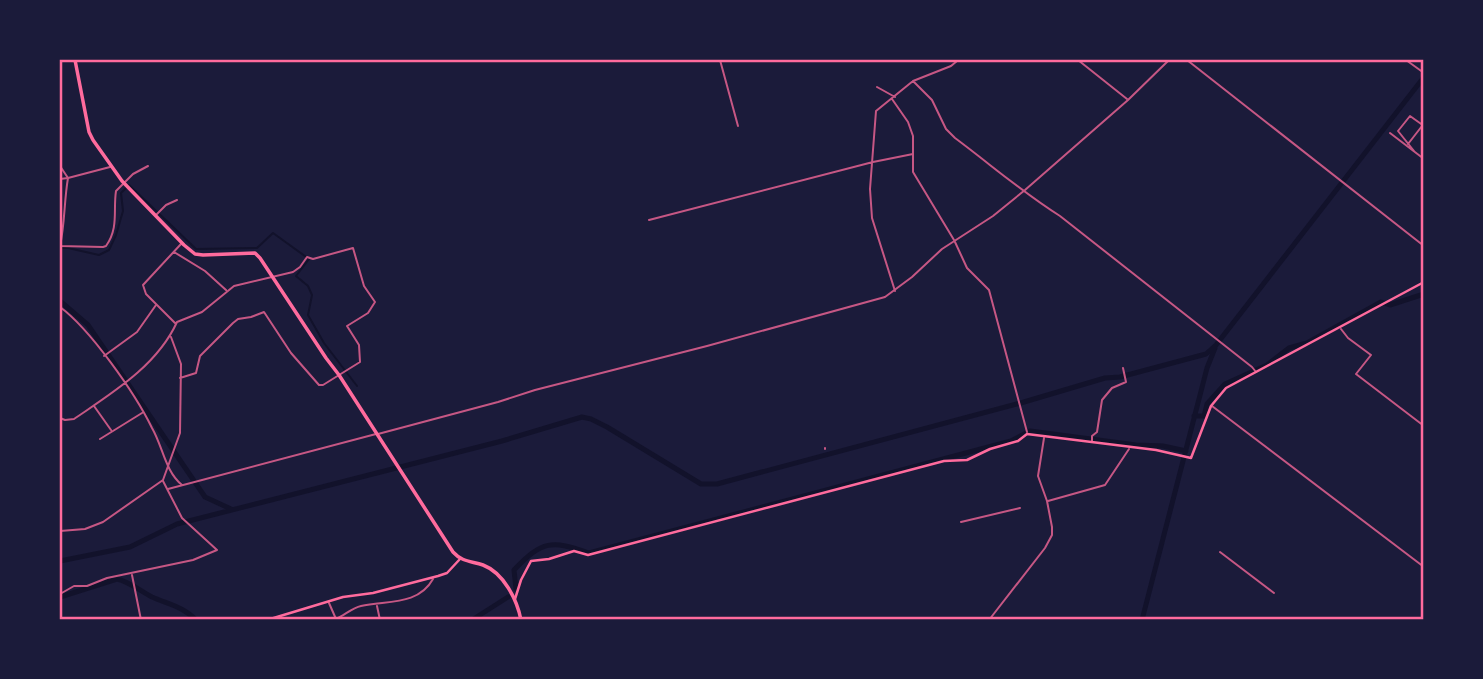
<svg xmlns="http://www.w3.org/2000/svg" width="1483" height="679" viewBox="0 0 1483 679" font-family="Ubuntu,sans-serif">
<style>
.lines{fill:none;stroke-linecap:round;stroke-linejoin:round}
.stream{stroke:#12122b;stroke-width:2}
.river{stroke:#12122b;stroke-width:5}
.minor{stroke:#c65784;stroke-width:2}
.tertiary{stroke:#c65784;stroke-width:2}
.secondary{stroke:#ff6b9d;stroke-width:2.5}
.primary{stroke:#ff6b9d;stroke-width:3.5}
.neatline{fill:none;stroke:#ff6b9d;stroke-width:2.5}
</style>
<rect width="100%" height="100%" fill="#1b1b3a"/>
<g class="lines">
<path class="stream" d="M60 248H68L99 255 109 250 116 235 123 211 121 193 129 185 196 249 257 248 273 233 309 259 296 276 308 286 312 295 308 315 324 343 357 386"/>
<path class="river" d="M60 301 88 325 205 497 231 509
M1194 416H1204L1207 404 1225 384 1267 365 1289 348 1307 343 1381 302 1390 305 1424 294
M60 561 130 547 177 524 502 441 582 417 591 419 607 427 701 484H717L1024 402 1105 378 1120 377 1206 354 1216 345 1424 77
M516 589 514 570C543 540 551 540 589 553L1011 441 1030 431 1136 445 1163 446 1186 451
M60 597 117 579C130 582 140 591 152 597 168 604 184 607 196 620
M472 620 508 597
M1142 620 1207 368 1215 348"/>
<path class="minor" d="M720 60 738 126
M1078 60 1127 99
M1187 60 1424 246
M1406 60 1424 73
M913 81 932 100 946 129 955 138C990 164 1023 193 1060 216L1252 367 1256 372
M877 87 895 97
M892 99 908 122 913 136V172L954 240
M1390 133 1424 159
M1408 144 1422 126
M1414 151 1398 131 1410 116 1424 126
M60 179 68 178C64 201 65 223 60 246L103 247 106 246C119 228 113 210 116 191L133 174 148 166
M156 215 166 205 177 200
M649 220 873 162 913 154
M174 252 205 271 226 290
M895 291 872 218 870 189 876 111 913 81 951 66 957 61 996 60
M60 307C90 329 135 393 152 428 163 447 165 471 182 485
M175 323 146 294 143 285 181 244
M1341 329 1348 338 1371 355 1356 374 1424 426
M104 356 137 332 156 305
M94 406 111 430
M1212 406 1424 567
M60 418 65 420 74 419C112 393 157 366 177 322L202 312 234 286 293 272 300 267 307 257 313 259 353 248 364 286 375 302 368 313 347 326 359 345 360 362 323 385H319L291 353 264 312 251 317 238 319 233 323 200 356 196 373 180 378
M100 439 142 413
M1092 442V436L1097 432 1102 400 1112 388 1126 382 1123 368
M825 448V449
M168 489 376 434
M1048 501 1105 485 1129 449
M961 522 1020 508
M60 531 85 529 103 522 163 480 180 433 181 364 171 337
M1220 552 1274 593
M132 575 141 620
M60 594 74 586H87L107 578 193 560 217 550 182 518 163 481
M329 603 336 619C345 615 352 608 361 606 386 600 418 606 433 579
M377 606 380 620
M989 620 1045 548 1052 535V527L1047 501 1038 476 1044 438"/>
<path class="tertiary" d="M60 166 68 178 110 167
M955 242 967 268 989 290 1027 432
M378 434 498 402 535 390 707 346 885 297 912 277 942 249 993 216 1025 190 1128 100 1169 60"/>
<path class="secondary" d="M515 599 521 580 531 561 549 559 574 551 588 555 944 461 967 460 990 449 1018 441 1027 434 1156 450 1191 458 1211 406 1226 388 1424 282
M267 620 343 597 373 593 438 576 447 573 460 559"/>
<path class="primary" d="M75 60 89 132 93 140 122 181 184 245 195 254 203 255 255 253 260 258 326 358 339 375 453 552C462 562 471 561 483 565 504 573 517 600 521 620"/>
</g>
<rect width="1483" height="679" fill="none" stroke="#1b1b3a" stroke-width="122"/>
<rect x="61" y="61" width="1361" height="557" class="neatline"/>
</svg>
